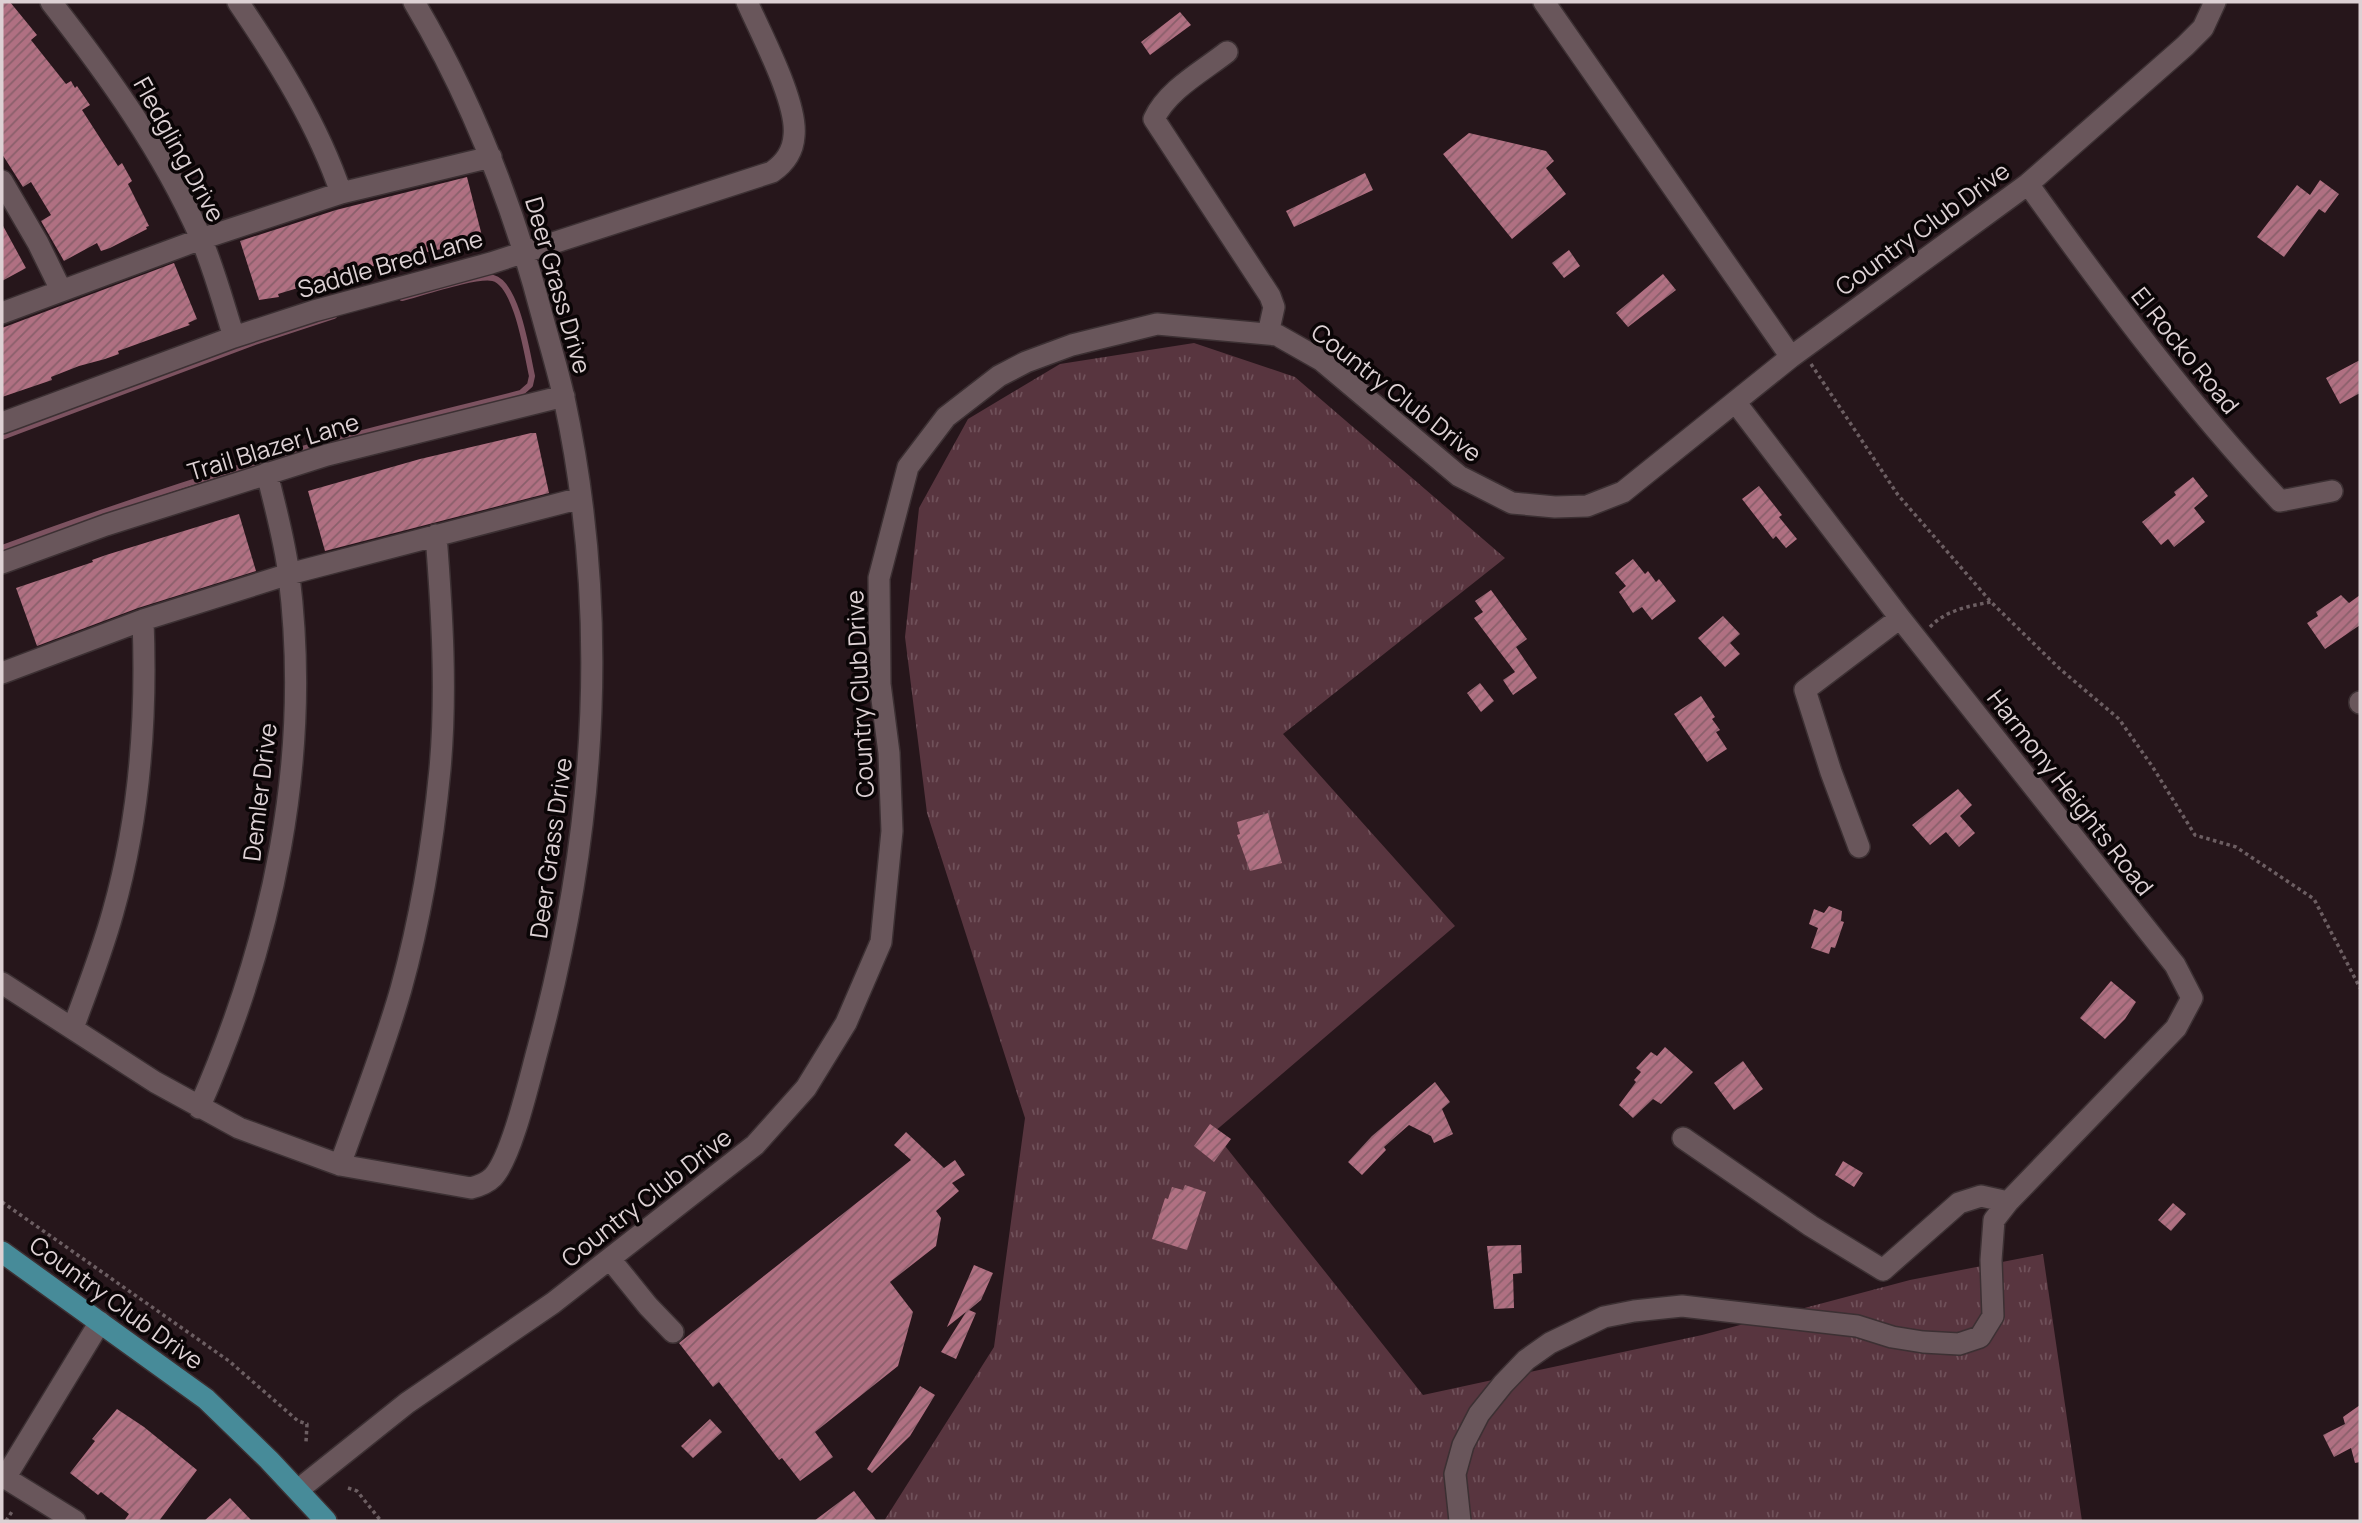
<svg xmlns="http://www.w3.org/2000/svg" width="2362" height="1523" viewBox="0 0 2362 1523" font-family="Manrope,sans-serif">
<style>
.grass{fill:url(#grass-tufts)}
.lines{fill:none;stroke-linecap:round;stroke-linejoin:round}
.stream{stroke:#7c5260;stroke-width:6}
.building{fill:url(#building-hatch)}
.minor-casing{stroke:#3c3033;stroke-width:24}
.major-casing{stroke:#3c3033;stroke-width:24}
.path{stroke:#6c5e62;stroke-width:3.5;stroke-dasharray:3.5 3.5;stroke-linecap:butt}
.minor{stroke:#69565b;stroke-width:21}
.major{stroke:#478b99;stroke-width:21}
.labels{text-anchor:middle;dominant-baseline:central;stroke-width:7;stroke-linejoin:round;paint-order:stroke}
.street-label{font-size:24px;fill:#ddd1d4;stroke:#0a0506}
</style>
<defs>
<pattern id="grass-tufts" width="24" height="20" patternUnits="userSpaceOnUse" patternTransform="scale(1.75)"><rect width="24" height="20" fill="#58353f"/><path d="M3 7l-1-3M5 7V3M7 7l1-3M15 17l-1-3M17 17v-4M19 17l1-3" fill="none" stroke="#70515a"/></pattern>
<pattern id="building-hatch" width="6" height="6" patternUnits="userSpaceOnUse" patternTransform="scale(1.75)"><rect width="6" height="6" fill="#b07082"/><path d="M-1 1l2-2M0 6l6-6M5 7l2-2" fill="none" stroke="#8a5f6b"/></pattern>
</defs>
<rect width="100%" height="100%" fill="#26161b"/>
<path class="grass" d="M1194 343 1295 377 1505 558 1283 734 1455 926 1214 1132 1423 1395 1702 1335 1910 1280 2043 1254 2082 1521H884L994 1347 1025 1118 927 813 905 637 919 508 968 419 1060 364Z"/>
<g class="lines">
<path class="stream" d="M2 437 255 342 334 316
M2 548C95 514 189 482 284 454 362 432 442 413 521 393L530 385 532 376C527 354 517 284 493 278 477 274 421 293 402 298"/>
</g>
<path class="building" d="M2 2H10L37 35 31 40 66 84 71 81 75 88 77 86 90 105 82 110 118 166 122 163 132 181 128 184 149 226 146 227 147 229 110 248 101 251 97 243 64 261 41 221 51 215 31 182 23 187 2 154Z
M1180 12 1191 25 1150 55 1141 42Z
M1469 133 1546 151 1554 161 1546 168 1566 194 1512 239 1443 154Z
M1365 173 1373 190 1294 227 1286 211Z
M467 177 482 236 477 238 478 241 418 254 341 275 278 294 279 297 259 300 240 241 336 210Z
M2320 180 2339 194 2325 213 2319 209 2284 257 2257 237 2297 185 2310 195Z
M2 224 26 268 2 281Z
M1569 250 1580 266 1564 278 1552 263Z
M174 263 197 319 188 323 190 325 118 351 119 354 105 359 79 366 51 377 52 380 2 397V328Z
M1663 274 1676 290 1628 327 1616 313Z
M2360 360V393L2340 404 2326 378Z
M531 433H536L549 493 325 551 308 491 420 459Z
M2193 477 2208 496 2194 508 2205 522 2174 547 2168 539 2161 545 2142 522 2176 495 2174 492Z
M1759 486 1782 515 1779 517 1797 539 1786 548 1776 536 1773 539 1742 499Z
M239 514 256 571 138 608 37 646 16 588 93 562 92 560 106 555Z
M1633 559 1645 574 1648 571 1656 582 1659 579 1676 601 1652 620 1642 607 1633 613 1619 592 1626 586 1615 573Z
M1491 590 1527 639 1516 647 1537 678 1513 695 1503 680 1515 672 1474 618 1483 612 1475 601Z
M2341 595 2349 603 2360 595V625L2325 649 2307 623 2318 616 2316 612Z
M1723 616 1740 634 1730 643 1740 654 1725 667 1698 638Z
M1480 683 1494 701 1481 712 1467 693Z
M1701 696 1715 717 1712 719 1720 730 1716 732 1727 749 1707 762 1674 714Z
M1958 789 1972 805 1960 816 1975 833 1959 847 1946 832 1930 845 1912 825Z
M1268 813 1282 863 1250 871 1237 835 1240 834 1237 822Z
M1829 906 1842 911 1841 921 1844 922 1835 948 1831 947 1829 954 1811 948 1818 928 1809 924 1814 909 1824 913Z
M2111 981 2136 1002 2125 1019 2105 1039 2080 1018Z
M1665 1047 1693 1072 1661 1104 1653 1099 1633 1118 1619 1105 1636 1082 1634 1080 1641 1072 1636 1068 1651 1052 1657 1056Z
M1743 1061 1763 1089 1734 1110 1714 1083Z
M1435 1082 1450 1102 1442 1109 1453 1134 1434 1143 1431 1136 1409 1125 1384 1147 1386 1150 1362 1175 1348 1162 1372 1136Z
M1210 1124 1231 1139 1214 1162 1194 1146Z
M906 1132 944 1168 955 1160 965 1175 952 1183 959 1191 936 1211 941 1218 936 1246 890 1282 913 1312 898 1366 815 1432 833 1457 800 1481 782 1458 779 1460 719 1382 713 1387 679 1343 911 1160 894 1145Z
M1843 1161 1863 1173 1854 1187 1835 1175Z
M1185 1185 1206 1192 1187 1250 1152 1239 1165 1198 1168 1199 1172 1187 1183 1190Z
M2173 1203 2186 1214 2171 1231 2158 1220Z
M1521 1245 1522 1273 1513 1274 1514 1308 1494 1309 1487 1246Z
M974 1265 993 1273 981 1300 969 1310 976 1313 956 1359 941 1352 966 1312 947 1327Z
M920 1386 935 1395 910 1436 872 1473 867 1469Z
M2360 1405V1462L2355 1463 2351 1448 2334 1457 2323 1435 2345 1424 2343 1417Z
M117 1409 144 1427 197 1470 159 1521H124L129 1514 101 1492 98 1495 70 1473 95 1441 92 1439Z
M710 1419 722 1432 693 1458 681 1446Z
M854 1491 877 1521H814Z
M230 1498 252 1521H204Z"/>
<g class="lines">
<defs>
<path id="minor" d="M51 2C108 75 162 150 200 236 214 268 223 303 234 337
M238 2C278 61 318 125 341 193
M1544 2 1791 357
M1227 52C1203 71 1167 90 1154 119L1270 296 1274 307 1268 334
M2 181 38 243 61 290
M2028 184C2107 294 2187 402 2280 501L2332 491
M2 313 201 239 341 193 491 157
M2 423 234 337 314 311 491 263 772 172C785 163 793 152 794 136 798 103 761 34 747 2
M2 563 106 525 327 455 564 396
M2 673 143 620 289 574 581 498
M2360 702V703
M1859 847 1831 772 1805 690 1900 618
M2 983 155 1082 239 1128 340 1165 471 1188C479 1186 487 1183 493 1177 512 1157 530 1077 538 1048 596 834 611 616 564 398 558 371 550 345 543 319 514 208 473 101 414 2
M73 1028C87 990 102 952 113 912 140 817 147 719 143 620
M199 1108C273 941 312 759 289 576 285 541 275 507 267 473
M1683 1138 1811 1226 1883 1270 1959 1203 1981 1196 2008 1202
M340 1165C361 1106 384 1049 401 989 421 917 433 842 440 769 447 691 442 612 436 535
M610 1259 648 1306 673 1332
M2 1476 75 1521
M5 1478 100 1322
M298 1490 407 1403 553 1303 755 1145 806 1088 846 1023 881 942 892 831 889 753 880 684 879 578 908 467 946 417 999 376 1026 362 1072 345 1157 324 1277 335 1321 360 1459 476 1512 503 1555 507 1587 506 1623 492 1791 357 2028 184 2185 46 2203 28 2215 2
M1460 1521 1455 1474 1463 1445 1479 1414 1503 1384 1526 1360 1550 1343 1604 1317 1634 1311 1682 1306 1857 1326 1892 1337 1923 1342 1959 1344 1980 1337 1993 1316 1991 1260 1994 1220 2008 1202 2176 1028 2192 998 2175 965 1900 618 1736 403"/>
<path id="major" d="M2 1252 206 1399 269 1460 326 1521"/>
</defs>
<use href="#minor" class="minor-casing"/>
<use href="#major" class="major-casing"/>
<path class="path" d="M1811 364 1898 495 1991 602 2060 669 2119 719 2152 766 2195 835 2236 847 2314 899 2360 988
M1930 627C1946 610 1969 606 1991 602
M2 1202 229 1361 298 1421 307 1424 306 1442
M348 1488 357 1491 381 1521
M6 1521 13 1510"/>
<use href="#minor" class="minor"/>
<use href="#major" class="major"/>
</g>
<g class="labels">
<g class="street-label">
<text transform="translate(180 149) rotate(61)">Fledgling Drive</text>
<text transform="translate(1922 228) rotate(-36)">Country Club Drive</text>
<text transform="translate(390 263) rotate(-16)">Saddle Bred Lane</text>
<text transform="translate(559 285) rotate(74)">Deer Grass Drive</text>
<text transform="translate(2186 350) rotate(51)">El Rocko Road</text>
<text transform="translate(1397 392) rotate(38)">Country Club Drive</text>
<text transform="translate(273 446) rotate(-17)">Trail Blazer Lane</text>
<text transform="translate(859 694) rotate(-93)">Country Club Drive</text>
<text transform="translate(259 792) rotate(-83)">Demler Drive</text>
<text transform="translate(2071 792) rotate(52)">Harmony Heights Road</text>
<text transform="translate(550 848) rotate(-82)">Deer Grass Drive</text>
<text transform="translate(646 1197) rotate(-38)">Country Club Drive</text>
<text transform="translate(117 1302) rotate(36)">Country Club Drive</text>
</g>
</g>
<rect width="2362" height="1523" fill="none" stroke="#ddd1d4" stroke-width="7"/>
</svg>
